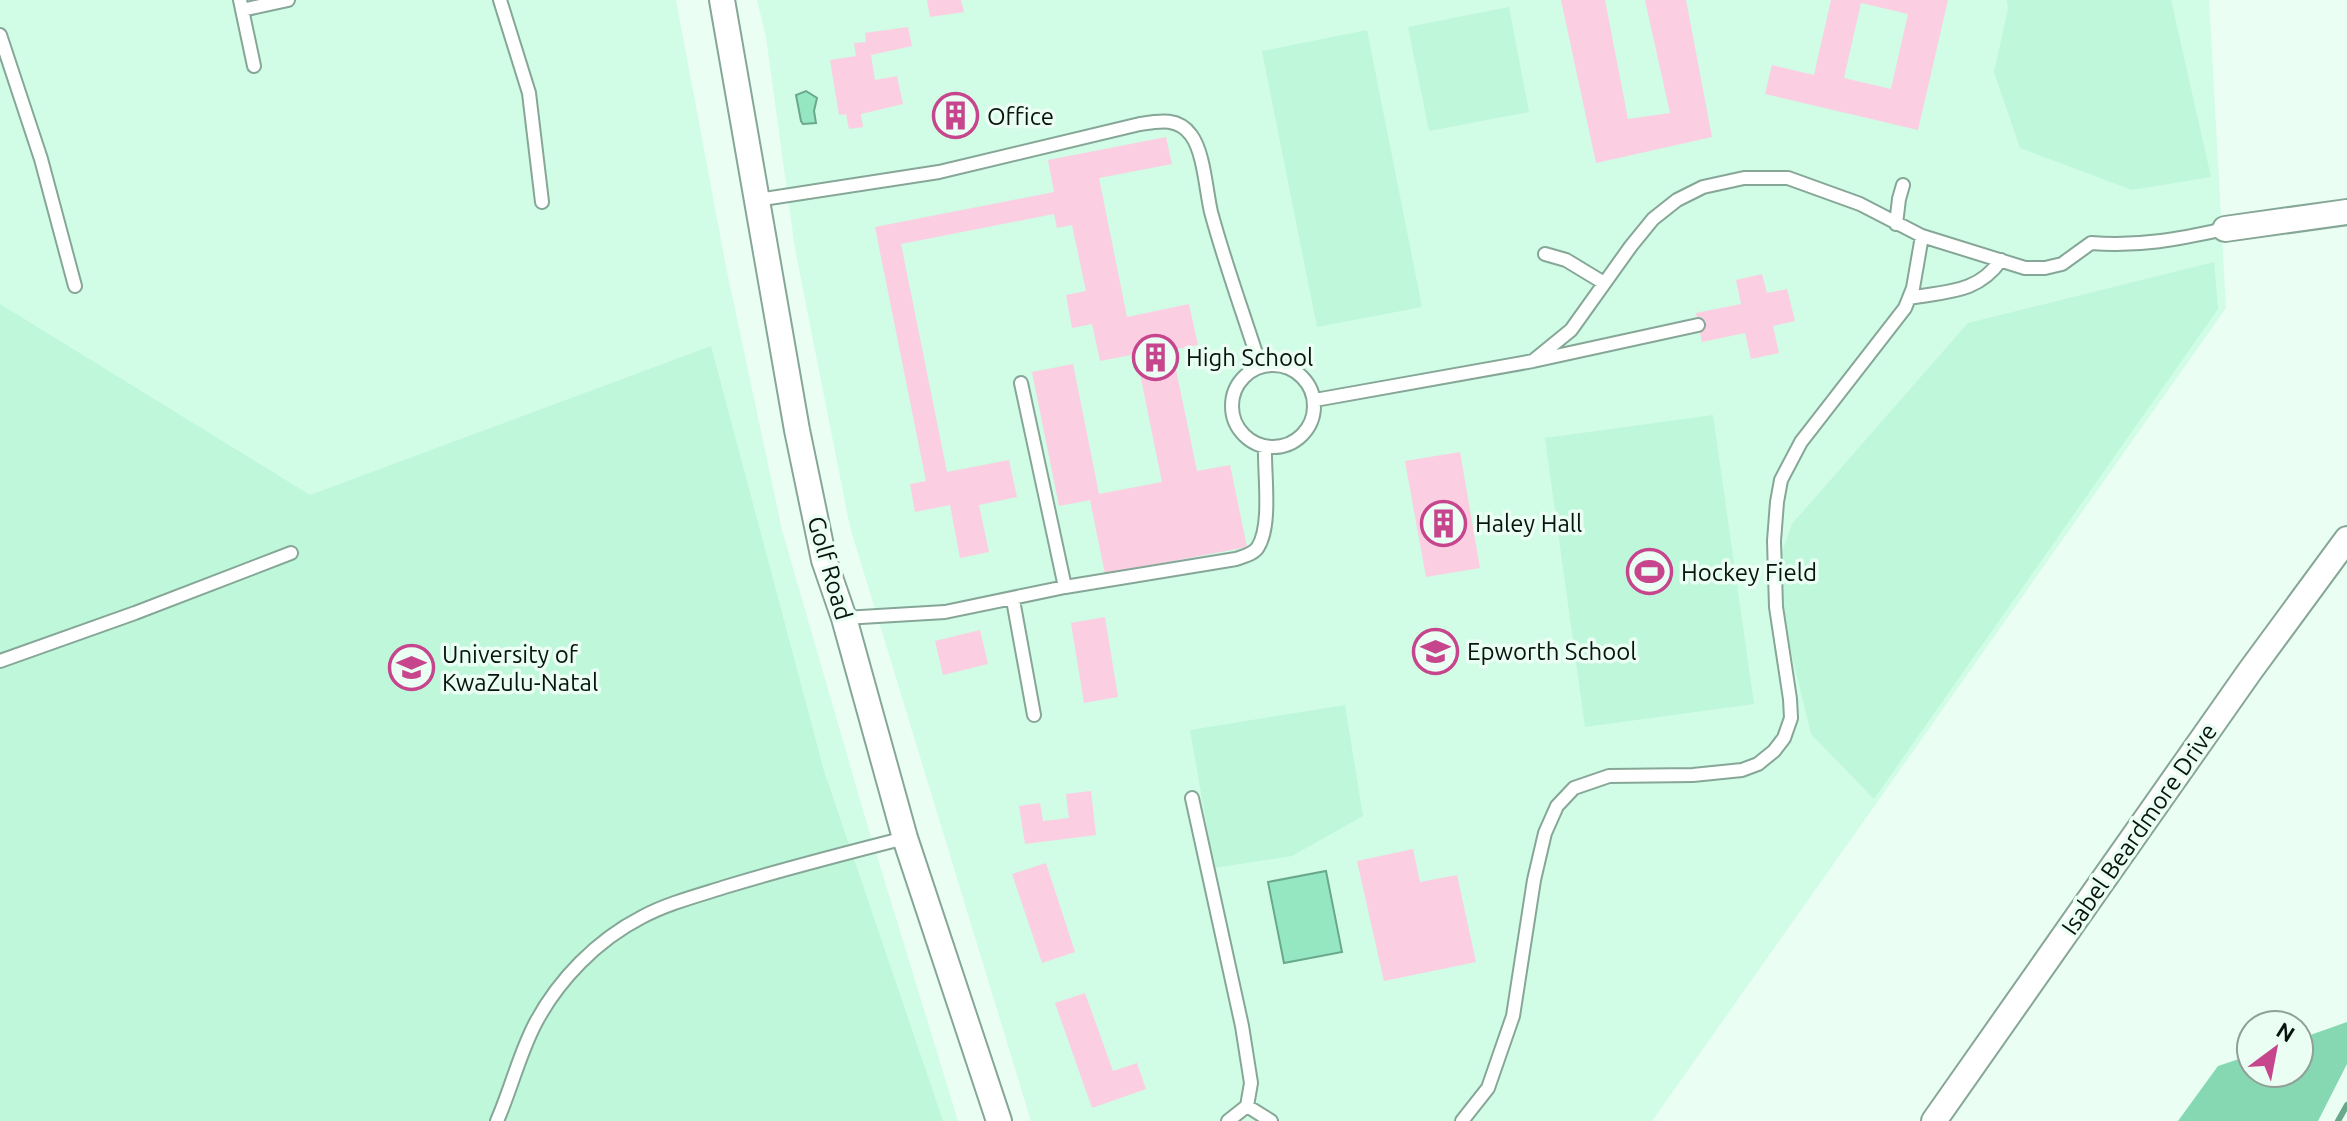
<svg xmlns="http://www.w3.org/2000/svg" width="2347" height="1121" viewBox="0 0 2347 1121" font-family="Ubuntu,sans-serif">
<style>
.built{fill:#d1fce6}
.green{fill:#bff7db}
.forest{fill:#86d8b3}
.water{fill:#94e7c1;stroke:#6aa88c;stroke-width:2}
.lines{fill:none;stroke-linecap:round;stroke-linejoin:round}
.stream{stroke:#6aa88c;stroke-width:6}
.building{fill:#fccee2;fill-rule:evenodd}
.service-casing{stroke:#86a797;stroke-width:16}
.minor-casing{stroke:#86a797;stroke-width:28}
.service{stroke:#fff;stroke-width:12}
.minor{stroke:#fff;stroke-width:24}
.labels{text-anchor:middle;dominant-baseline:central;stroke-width:7;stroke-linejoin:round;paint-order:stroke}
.poi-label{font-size:24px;fill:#08140f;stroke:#eafef3;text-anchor:start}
.street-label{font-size:24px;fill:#08140f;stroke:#eafef3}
</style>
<rect width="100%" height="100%" fill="#eafef3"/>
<path class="built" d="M0 0H676L726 267 782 530 862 807 958 1121H0Z
M757 0H2209L2226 308 1652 1121H1031L850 527 795 249 766 37Z"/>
<path class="green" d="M2007 0H2171L2211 177 2132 190 2020 148 1994 72 2008 9Z
M1509 7 1529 112 1429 131 1408 27Z
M1367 30 1422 307 1317 327 1262 51Z
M2214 262 2218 309 1874 799 1811 734 1773 578 1792 524 1968 323Z
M0 304 310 495 711 346 824 771 943 1121H0Z
M1713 415 1754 704 1585 727 1545 438Z
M1345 705 1363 816 1292 856 1214 868 1190 730Z"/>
<path class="forest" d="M2347 1022V1064L2318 1121H2178L2218 1066 2251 1055V1073H2299V1039Z"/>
<path class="water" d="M806 91 817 98 814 111 816 123 803 124 801 121 796 95Z
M1326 871 1342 952 1284 963 1268 882Z"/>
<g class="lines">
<path class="stream" d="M2338 1121 2347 1105"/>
</g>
<path class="building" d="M927 0H961L964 12 930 17Z
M1561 0H1605L1628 119 1670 113 1645 0H1686L1712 137 1596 163Z
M1831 0H1948L1918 130 1765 94 1772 65 1814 75ZM1861 3 1908 14 1891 89 1844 78Z
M908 27 912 46 871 55 875 80 897 76 903 104 861 114 863 127 849 129 846 114 839 115 830 60 856 56 854 43 866 42 865 33Z
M940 100H965L966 106H971V127L943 128Z
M1166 137 1172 164 1099 178 1127 317 1189 304 1198 345 1172 350 1197 471 1230 465 1247 547 1105 574 1090 500 1059 506 1032 372 1073 364 1099 494 1162 482 1136 354 1100 361 1092 324 1072 328 1066 295 1086 291 1072 225 1057 228 1054 214 901 244 947 472 1009 460 1017 497 979 505 989 552 960 558 950 505 915 512 910 484 926 481 875 227 1054 192 1048 160Z
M1762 274 1767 293 1787 289 1795 321 1773 326 1779 353 1751 359 1745 333 1702 342 1696 313 1741 304 1736 280Z
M1460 452 1480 568 1426 577 1405 461Z
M1105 617 1118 697 1084 703 1071 623Z
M980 630 988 664 943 675 935 641Z
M1091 791 1096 835 1025 844 1019 806 1040 803 1043 821 1069 818 1066 794Z
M1413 849 1420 882 1457 875 1476 962 1384 981 1357 861Z
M1046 863 1075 952 1042 963 1012 874Z
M1085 993 1113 1071 1137 1063 1146 1089 1092 1108 1055 1003Z"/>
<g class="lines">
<defs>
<path id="service" d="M240 0 254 66
M500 0 529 93 542 202
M242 10 288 0
M0 35 41 159 75 286
M757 200 939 172 1140 124C1159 121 1178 117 1191 135 1204 152 1206 191 1211 212 1225 264 1244 315 1260 366
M1896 224 1899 199 1903 185
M1545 254 1566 260 1604 283
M1909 298C1946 291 1977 294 2001 260
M1533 361 1571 330 1631 246 1653 219 1677 200 1703 187 1744 178H1788L1860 204 1922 236 2025 268H2045L2062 264 2091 243C2139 247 2179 239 2225 229
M1232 406a41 41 0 1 1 82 0a41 41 0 1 1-82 0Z
M1021 383 1065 587
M1315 400 1533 361 1698 325
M1013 600 1034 715
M844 618 945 612 1065 587 1236 559C1244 556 1254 554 1258 547 1272 525 1264 473 1265 446
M0 661 135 613 291 553
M1192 798 1242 1026 1251 1083 1247 1106 1228 1121
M1247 1106 1271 1121
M497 1121C511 1089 519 1055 535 1024 558 980 597 940 642 917 668 903 700 895 728 886 787 868 846 853 905 838
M1462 1121 1488 1088 1513 1016 1534 880 1545 833 1557 806 1574 788 1609 776 1693 775 1742 770 1758 764 1774 751 1784 738 1791 718 1790 699 1776 607 1774 541 1777 502 1781 480 1801 442 1905 308 1913 288 1922 236"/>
<path id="minor" d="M722 0 797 430 824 560 844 618 905 838 999 1121
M2225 229 2347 212
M1934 1121 2250 671 2347 539"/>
</defs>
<use href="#service" class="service-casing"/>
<use href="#minor" class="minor-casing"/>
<use href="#service" class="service"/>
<use href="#minor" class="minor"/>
</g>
<defs>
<symbol id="building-ring" viewBox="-11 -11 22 22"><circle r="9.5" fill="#eafef3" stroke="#c6458d" stroke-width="1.5"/><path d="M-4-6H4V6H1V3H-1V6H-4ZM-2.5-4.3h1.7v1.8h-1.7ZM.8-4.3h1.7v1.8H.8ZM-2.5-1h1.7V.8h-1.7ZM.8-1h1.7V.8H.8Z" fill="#c6458d"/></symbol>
<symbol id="stadium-ring" viewBox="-11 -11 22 22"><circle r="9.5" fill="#eafef3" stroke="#c6458d" stroke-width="1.5"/><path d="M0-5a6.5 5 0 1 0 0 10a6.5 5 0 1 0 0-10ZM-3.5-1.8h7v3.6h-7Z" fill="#c6458d"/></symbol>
<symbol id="school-ring" viewBox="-11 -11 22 22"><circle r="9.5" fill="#eafef3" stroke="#c6458d" stroke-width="1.5"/><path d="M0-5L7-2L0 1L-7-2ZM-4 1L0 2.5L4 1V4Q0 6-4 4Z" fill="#c6458d"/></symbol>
<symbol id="university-ring" viewBox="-11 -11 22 22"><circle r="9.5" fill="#eafef3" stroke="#c6458d" stroke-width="1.5"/><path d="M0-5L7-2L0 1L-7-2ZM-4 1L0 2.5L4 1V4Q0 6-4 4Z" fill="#c6458d"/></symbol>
</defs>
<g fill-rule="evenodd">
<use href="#building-ring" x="930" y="90" width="51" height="51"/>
<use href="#building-ring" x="1130" y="332" width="51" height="51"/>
<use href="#building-ring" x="1418" y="498" width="51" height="51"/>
<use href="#stadium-ring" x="1624" y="546" width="51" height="51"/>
<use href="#school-ring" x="1410" y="626" width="51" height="51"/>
<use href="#university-ring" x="386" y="642" width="51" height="51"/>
</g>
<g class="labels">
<g class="poi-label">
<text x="987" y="116">Office</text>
<text x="1186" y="357">High School</text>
<text x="1475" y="523">Haley Hall</text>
<text x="1681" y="572">Hockey Field</text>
<text x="1467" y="651">Epworth School</text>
<text x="442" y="654">University of<tspan x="442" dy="28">KwaZulu-Natal</tspan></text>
</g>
<g class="street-label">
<text transform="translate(830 568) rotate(74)">Golf Road</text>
<text transform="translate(2139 829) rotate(-55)">Isabel Beardmore Drive</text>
</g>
</g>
<g transform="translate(2275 1049) rotate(32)"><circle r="38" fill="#eafef3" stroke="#90a098" stroke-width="2"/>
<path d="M0-6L14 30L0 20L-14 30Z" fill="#c6458d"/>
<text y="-12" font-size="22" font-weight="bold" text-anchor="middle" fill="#08140f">N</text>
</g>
</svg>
